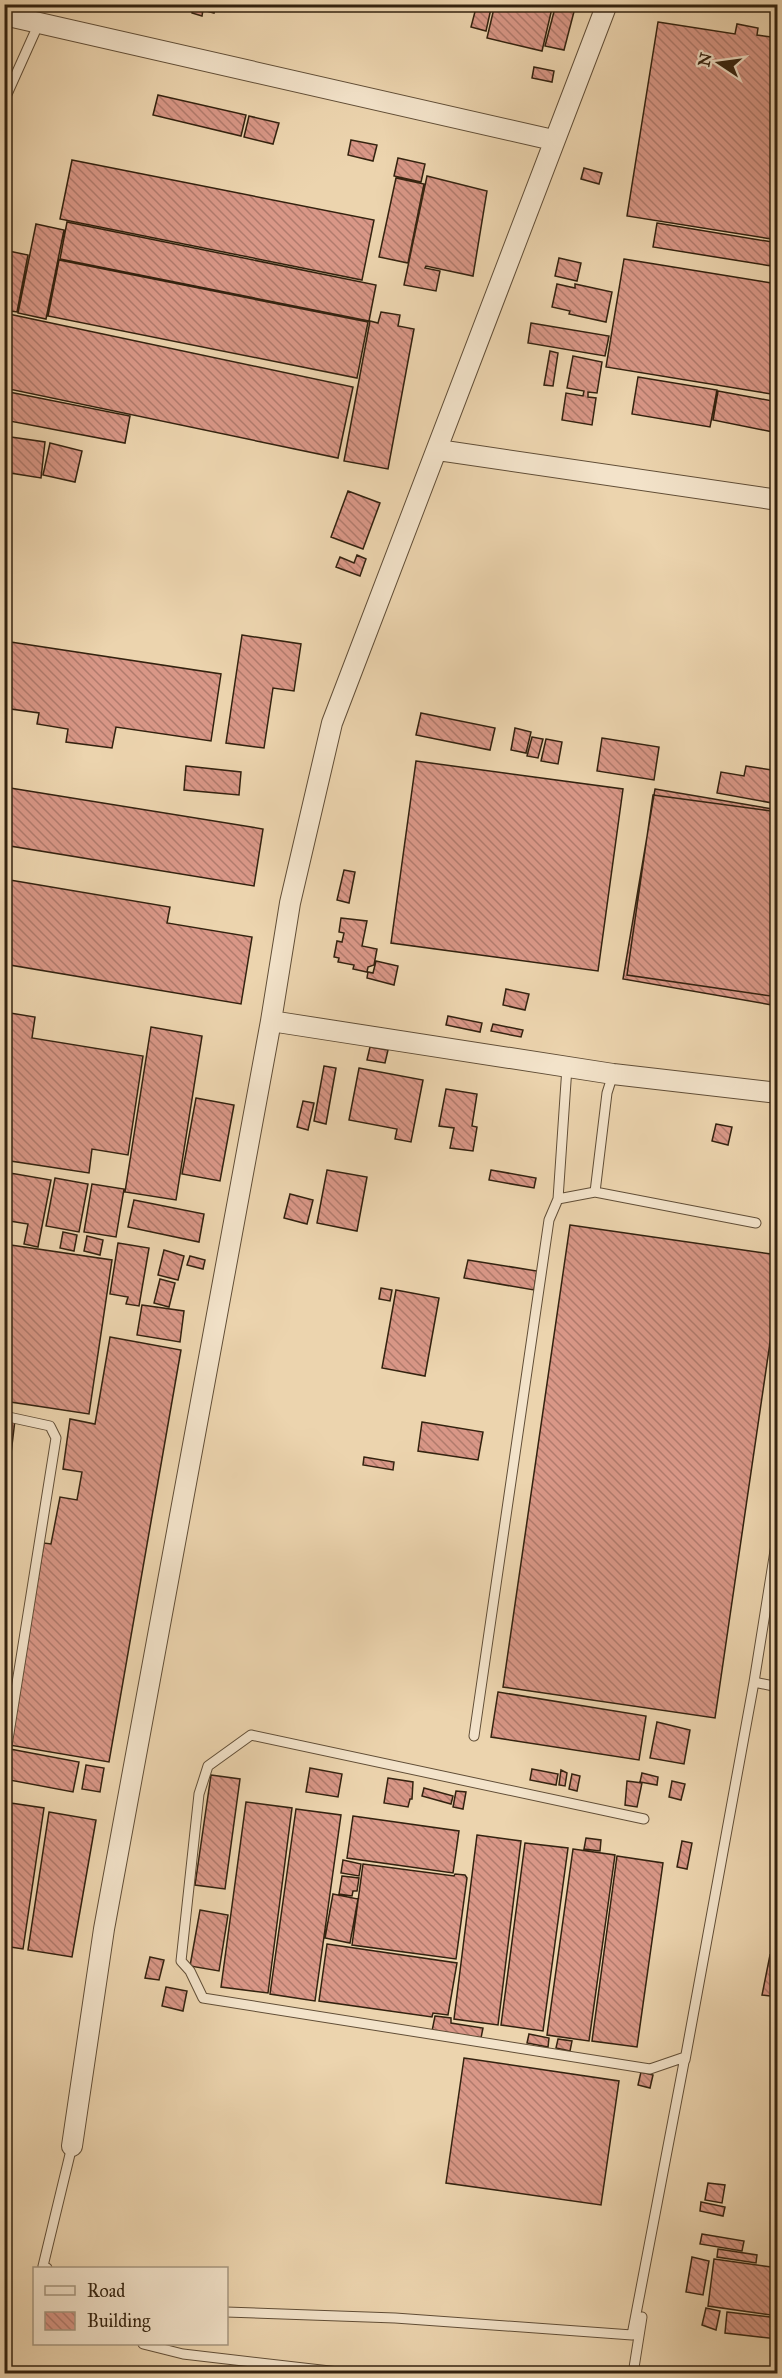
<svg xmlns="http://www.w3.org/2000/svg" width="782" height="2378" viewBox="0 0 782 2378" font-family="'IM FELL Great Primer',serif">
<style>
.building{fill:url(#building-back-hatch);stroke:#33220f;stroke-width:1.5}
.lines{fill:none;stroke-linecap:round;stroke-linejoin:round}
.service-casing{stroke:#614e37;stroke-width:11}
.minor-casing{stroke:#614e37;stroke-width:22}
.service{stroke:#f3e3ca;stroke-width:9}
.minor{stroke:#f3e3ca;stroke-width:20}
</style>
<defs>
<pattern id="building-back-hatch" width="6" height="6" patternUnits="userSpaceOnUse" patternTransform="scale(1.5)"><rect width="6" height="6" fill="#d99787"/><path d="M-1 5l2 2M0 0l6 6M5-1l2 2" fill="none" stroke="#b17b6d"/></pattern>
</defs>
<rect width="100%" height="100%" fill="#ecd4ae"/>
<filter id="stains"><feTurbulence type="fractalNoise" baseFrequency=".00333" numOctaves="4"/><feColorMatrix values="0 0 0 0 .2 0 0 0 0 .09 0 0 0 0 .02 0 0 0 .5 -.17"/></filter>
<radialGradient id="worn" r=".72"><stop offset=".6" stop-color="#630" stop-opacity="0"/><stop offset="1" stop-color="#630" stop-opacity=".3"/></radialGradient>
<path class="building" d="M193 4H216L214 13 203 10 202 16 192 13Z
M477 4H492L486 31 471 27Z
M495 4H553L542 51 487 38Z
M556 4H576L564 50 545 46Z
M658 22 735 34 737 24 758 28 757 35 778 38V240L627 216Z
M534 67 554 71 552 82 532 78Z
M158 95 246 115 241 136 153 115Z
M249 116 279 123 273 144 244 137Z
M351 140 377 145 373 161 348 155Z
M398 158 425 164 421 182 394 176Z
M72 160 374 220 362 280 60 219Z
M584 168 602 173 599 184 581 179Z
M427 176 487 191 473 276 426 266 425 268 440 271 436 291 404 285Z
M396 178 424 184 408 263 379 257Z
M67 222 376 285 369 321 60 259Z
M657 223 778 243V267L653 247Z
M36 224 64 230 46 319 18 313Z
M4 250 28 255 17 312 4 310Z
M559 258 581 263 577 281 555 276Z
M624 259 778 284V395L606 367Z
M59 260 368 322 357 378 48 316Z
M557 284 575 288V284L612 292 606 322 569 314 570 311 552 307Z
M381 312 400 315 398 326 414 329 388 469 344 461 370 321 378 323Z
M4 313 353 387 338 458 4 388Z
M531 323 609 336 605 356 528 343Z
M550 351 558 353 553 386 544 385Z
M573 356 602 362 597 393 588 392V397L596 398 592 425 562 420 566 393 583 396 584 391 567 388Z
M638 377 717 390 710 427 632 414Z
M4 391 130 416 125 443 4 420Z
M718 391 778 402V433L713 420Z
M4 436 45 442 41 478 4 472Z
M50 443 82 451 75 482 43 475Z
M348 491 380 503 363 549 331 537Z
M357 555 366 559 360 576 336 567 340 557 354 563Z
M242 635 301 644 294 691 273 688 264 748 226 743Z
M4 641 221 674 211 741 116 727 112 748 66 742 68 729 37 724 39 713 4 708Z
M421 713 495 728 490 750 416 735Z
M515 728 531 732 526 753 511 750Z
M532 737 543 739 538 758 527 756Z
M602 738 659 747 654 780 597 771Z
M546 739 562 742 558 764 541 761Z
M416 761 623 789 598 971 391 943Z
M186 766 241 772 239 795 184 790Z
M746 766 778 771V804L717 793 721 772 744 776Z
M4 787 263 829 254 886 4 845Z
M655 789 778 810V1006L623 979Z
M653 795 778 812V997L627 975Z
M344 870 355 872 349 903 337 900Z
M4 879 170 907 167 923 252 937 241 1004 4 964Z
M341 918 367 921 362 946 377 949 374 965 368 967 367 972 353 969 354 965 338 962 339 958 334 957 337 941 342 942 344 933 339 932Z
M376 961 398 966 394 985 367 978 368 972 373 973Z
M506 989 529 994 525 1010 503 1005Z
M4 1012 35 1017 32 1038 143 1056 128 1155 92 1149 89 1173 4 1160Z
M448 1016 482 1023 480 1032 446 1025Z
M493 1024 523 1030 521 1037 491 1031Z
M151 1027 202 1036 176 1200 125 1192Z
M370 1047 388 1050 385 1063 367 1060Z
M324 1066 336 1068 326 1124 314 1121Z
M359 1068 423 1080 411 1142 395 1139 397 1129 349 1120Z
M446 1089 477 1094 472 1126 477 1127 473 1151 450 1148 454 1128 439 1126Z
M196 1098 234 1105 220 1181 182 1174Z
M303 1101 314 1103 308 1130 297 1127Z
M716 1124 732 1127 728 1145 712 1141Z
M327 1170 367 1177 357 1231 317 1223Z
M491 1170 536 1178 534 1188 489 1180Z
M4 1172 51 1180 38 1247 24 1244 28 1224 4 1220Z
M55 1178 88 1184 79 1232 46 1226Z
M92 1184 124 1189 116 1237 84 1232Z
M290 1194 313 1200 307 1224 284 1218Z
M134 1200 204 1214 199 1242 128 1227Z
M570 1225 778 1255V1288L715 1718 503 1687Z
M63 1232 77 1235 74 1251 60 1248Z
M87 1236 103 1240 100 1255 84 1251Z
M118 1243 149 1248 139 1306 126 1304 128 1297 110 1294Z
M4 1244 112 1260 89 1414 4 1401Z
M164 1250 184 1256 178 1280 158 1275Z
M190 1256 205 1260 203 1269 187 1265Z
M468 1260 537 1271 534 1290 464 1278Z
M160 1279 175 1283 169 1307 154 1303Z
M381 1288 392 1290 390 1301 379 1299Z
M396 1290 439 1298 425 1376 382 1368Z
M142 1305 184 1311 180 1342 137 1335Z
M110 1337 181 1350 109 1762 9 1745 44 1543 51 1544 60 1497 77 1500 82 1472 63 1469 70 1419 95 1424Z
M4 1418 15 1420 10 1462 4 1461Z
M422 1422 483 1432 478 1460 418 1451Z
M364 1457 394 1462 393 1470 363 1465Z
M498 1692 646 1716 639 1760 491 1737Z
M657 1722 690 1730 684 1764 650 1758Z
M10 1749 79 1762 73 1792 4 1779Z
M86 1765 104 1768 100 1792 82 1789Z
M310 1768 342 1774 338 1797 306 1792Z
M532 1769 558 1774 556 1785 530 1780Z
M561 1770 567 1773 565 1786 559 1785Z
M642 1773 658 1777 657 1785 640 1782Z
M572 1774 580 1776 577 1791 569 1789Z
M211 1775 240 1779 225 1889 195 1885Z
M388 1778 413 1782 412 1799H410L408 1807 384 1803Z
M627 1781 642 1783 637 1807 625 1805Z
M672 1781 685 1784 681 1800 669 1797Z
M424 1788 453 1796 451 1804 422 1796Z
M456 1791 466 1792 463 1809 453 1807Z
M4 1802 44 1808 23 1949 4 1946Z
M246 1802 292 1808 268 1993 221 1987Z
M296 1809 341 1815 315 2001 270 1994Z
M49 1812 96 1820 72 1957 28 1950Z
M353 1816 459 1831 453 1873 347 1858Z
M477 1835 521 1841 498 2025 454 2019Z
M586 1838 601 1840 600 1851 584 1849Z
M682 1841 692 1843 687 1869 677 1867Z
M525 1843 568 1848 543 2031 501 2025Z
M573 1849 615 1855 589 2041 547 2035Z
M617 1856 663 1863 637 2047 592 2041Z
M343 1860 361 1864 359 1876 341 1873Z
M363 1864 454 1876 455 1874 465 1875 467 1878 456 1959 352 1945Z
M342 1876 359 1878 357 1891H353L352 1896 339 1894Z
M333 1894 358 1899 350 1943 325 1938Z
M200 1910 228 1915 219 1971 190 1966Z
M327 1944 457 1963 448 2015 433 2013 432 2017 319 2001Z
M770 1955 778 1957V1997L762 1995Z
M150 1957 164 1960 159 1980 145 1978Z
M166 1987 187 1991 183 2011 162 2006Z
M435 2016 451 2018V2023L483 2028 481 2038 432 2031Z
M529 2034 549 2038 548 2047 527 2043Z
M558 2039 572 2041 570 2051 556 2048Z
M464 2058 619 2081 601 2205 446 2183Z
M641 2072 653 2075 650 2088 638 2085Z
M708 2183 725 2185 722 2203 705 2200Z
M701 2202 725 2207 723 2216 700 2211Z
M702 2234 744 2241 742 2251 700 2244Z
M718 2249 757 2255 756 2263 717 2257Z
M692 2257 709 2261 703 2295 686 2292Z
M714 2259 778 2268V2316L708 2306Z
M706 2308 720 2311 716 2330 702 2325Z
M727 2312 778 2318V2339L725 2333Z"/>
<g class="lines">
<defs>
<path id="service" d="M4 101 39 23H41
M595 1192 756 1223
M558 1199 567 1067
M4 1416 50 1426 56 1438 6 1752
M754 1682 778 1687
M474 1736 549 1220 558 1199 595 1192 607 1093 613 1074
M685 2060 754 1682 778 1532
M47 2268 43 2266 72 2146
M226 2312 395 2318 632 2335 685 2057 650 2069 203 1998 190 1971 181 1961 199 1794 208 1766 251 1735 644 1819
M143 2344 183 2354 356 2374
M633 2374 642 2317"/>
<path id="minor" d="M4 15 553 140
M438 450 778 500
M271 1021 613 1074 778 1093
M72 2146 104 1929 271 1021 290 903 332 723 607 4"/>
</defs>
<use href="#service" class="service-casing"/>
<use href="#minor" class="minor-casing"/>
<use href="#service" class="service"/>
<use href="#minor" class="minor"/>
</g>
<rect width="782" height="2378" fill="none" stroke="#ecd4ae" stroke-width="24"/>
<rect x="6" y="6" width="770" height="2366" fill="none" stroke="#33220f" stroke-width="3"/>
<rect x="12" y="12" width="758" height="2354" fill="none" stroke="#33220f" stroke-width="1.5"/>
<rect x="33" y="2267" width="195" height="78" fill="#f3e3ca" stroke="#a6967f" stroke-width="1.5"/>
<rect x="45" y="2286" width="30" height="9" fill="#f3e3ca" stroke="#a6967f" stroke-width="1.5"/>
<text x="87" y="2297" font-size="18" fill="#33220f">Road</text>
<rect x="45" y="2312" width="30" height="18" fill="url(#building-back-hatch)" stroke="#a6967f" stroke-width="1.5"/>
<text x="87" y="2327" font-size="18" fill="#33220f">Building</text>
<g transform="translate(719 63) rotate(283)" stroke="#f3e3ca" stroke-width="4.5" paint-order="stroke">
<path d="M0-4.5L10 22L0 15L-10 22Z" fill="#33220f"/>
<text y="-9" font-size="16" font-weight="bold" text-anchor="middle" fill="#33220f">N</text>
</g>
<rect width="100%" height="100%" filter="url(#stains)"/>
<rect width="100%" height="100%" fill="url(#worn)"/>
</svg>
